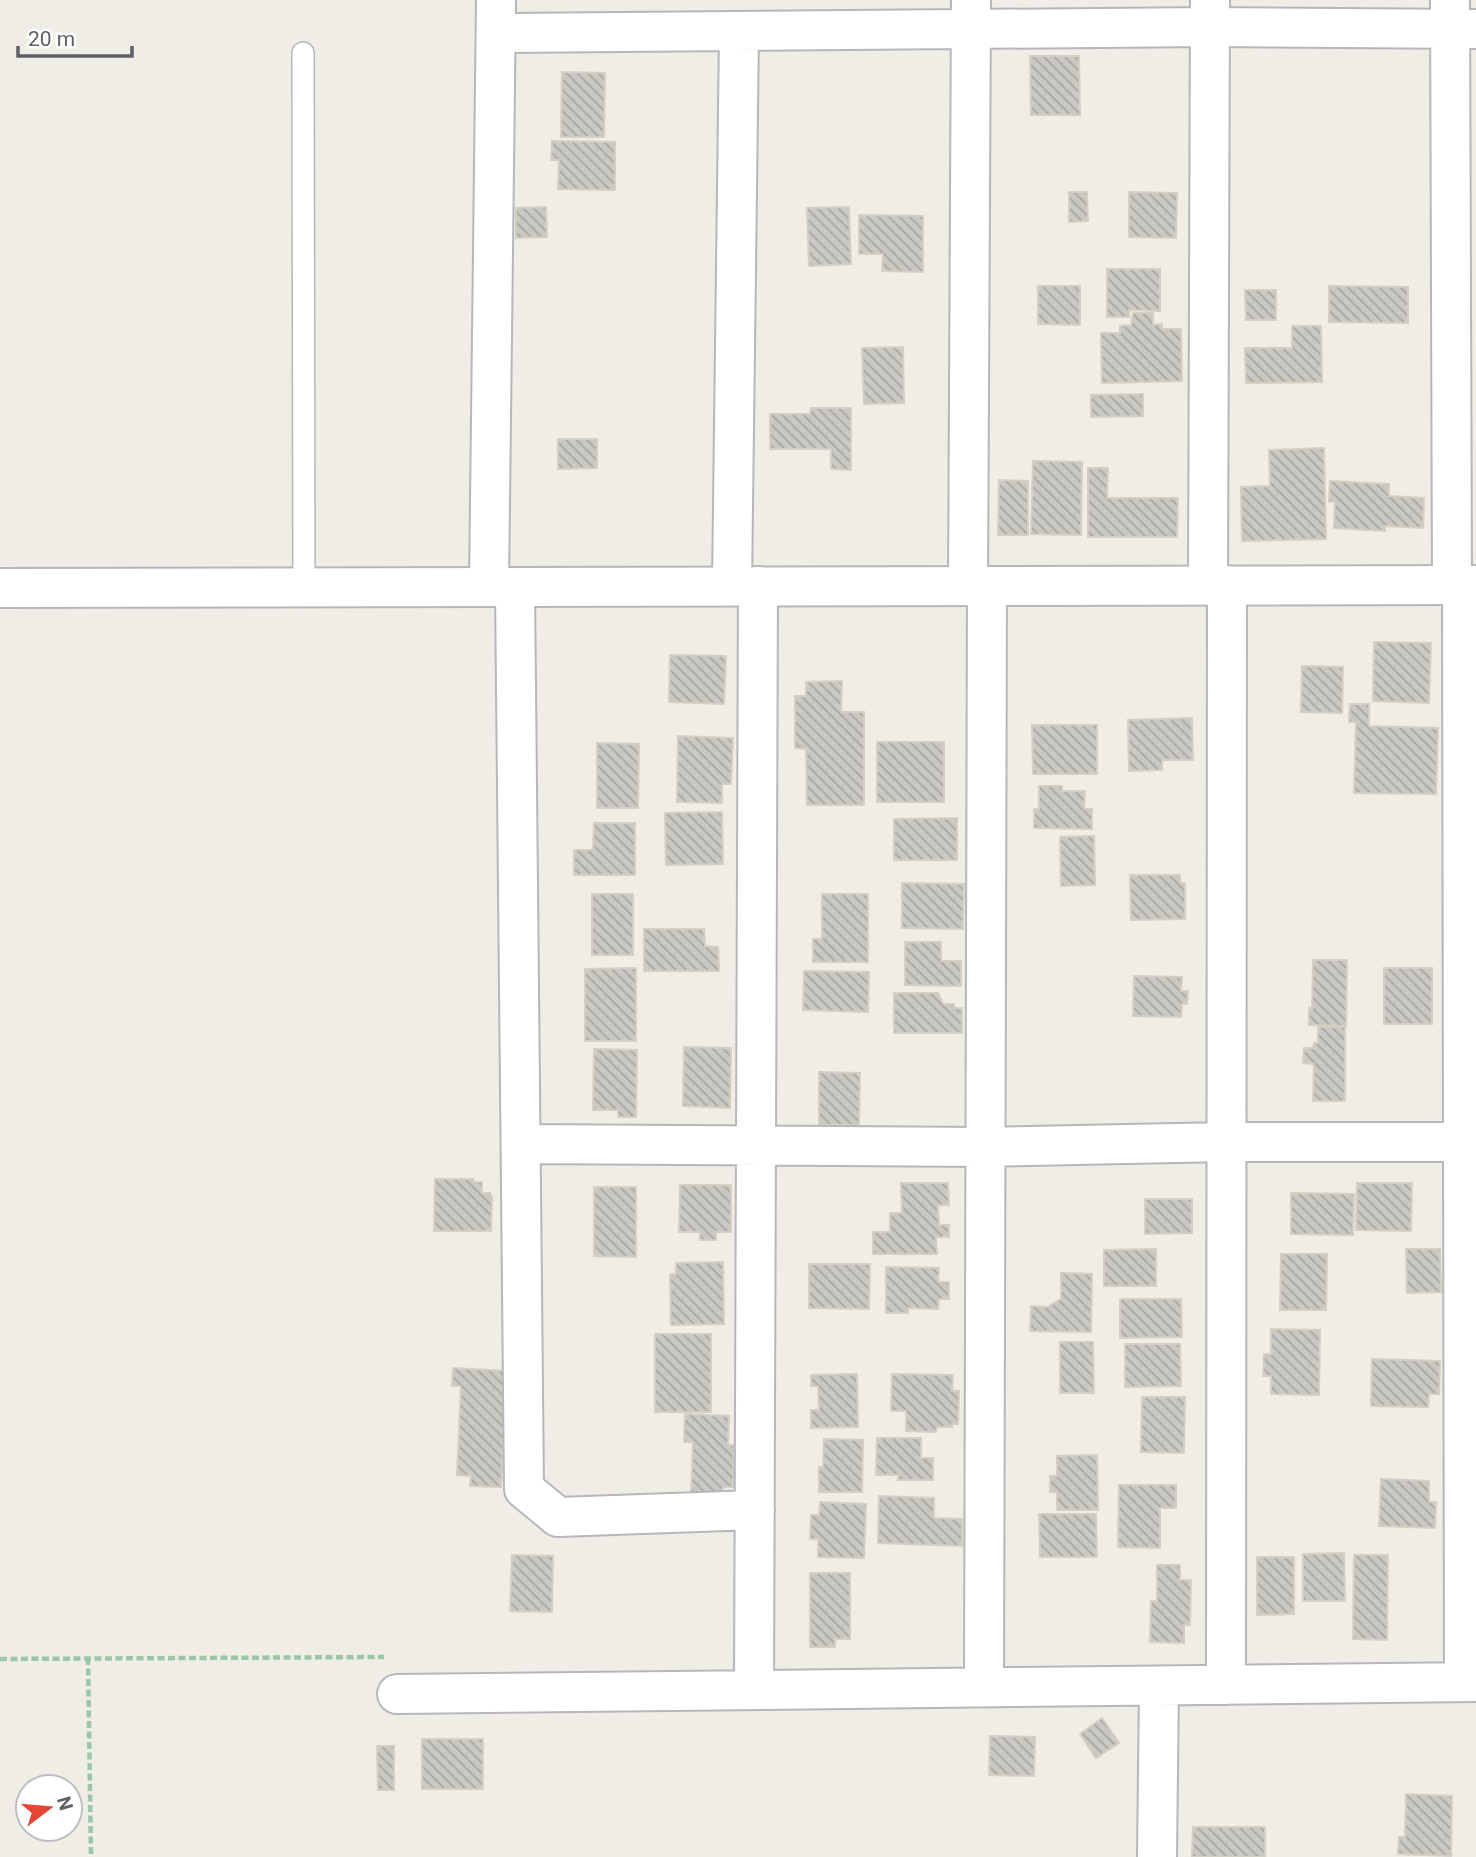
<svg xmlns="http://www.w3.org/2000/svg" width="1476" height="1857" viewBox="0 0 1476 1857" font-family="Roboto,sans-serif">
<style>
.building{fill:url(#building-back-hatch);stroke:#d3cfc3;stroke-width:2}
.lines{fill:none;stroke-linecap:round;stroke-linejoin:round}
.service-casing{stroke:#b5b7bb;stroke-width:24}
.minor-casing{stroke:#b5b7bb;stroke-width:42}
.tertiary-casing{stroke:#b5b7bb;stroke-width:42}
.path{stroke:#9cc6a8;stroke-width:4.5;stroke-dasharray:7 3.5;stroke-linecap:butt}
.service{stroke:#fff;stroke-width:21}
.minor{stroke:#fff;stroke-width:38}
.tertiary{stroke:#fff;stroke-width:38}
</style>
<defs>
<pattern id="building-back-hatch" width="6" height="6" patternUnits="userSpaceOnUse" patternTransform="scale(1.75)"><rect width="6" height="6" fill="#cac8c2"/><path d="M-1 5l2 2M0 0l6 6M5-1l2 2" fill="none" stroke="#a7a6a1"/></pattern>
</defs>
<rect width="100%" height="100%" fill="#efede5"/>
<path class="building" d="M1030 56H1079L1080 115H1031Z
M562 72 605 73 604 137H561Z
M552 141 615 142V190L558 189 559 160H551Z
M1069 192H1087L1088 221 1069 222Z
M1129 192 1177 193 1176 238 1129 237Z
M546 207 547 237 516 238V208Z
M849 207 851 264 809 266 807 208Z
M859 215 923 216V272L882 271 883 254H859Z
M1107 269H1160V311L1129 310V317H1107Z
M1038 286H1080V325L1038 324Z
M1329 286 1408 287V323L1329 322Z
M1245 290H1276V320H1246Z
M1133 313H1153V325L1162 324V329H1181L1182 381 1102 383 1101 333H1120V326L1131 325Z
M1292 326H1321L1322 382 1246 383 1245 348H1292Z
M903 347 904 403 864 404 862 348Z
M1143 394V416L1091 417V395Z
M811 408H851V470L831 469V449H770V414H810Z
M558 439H597V468L558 469Z
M1324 448 1326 539 1242 541 1241 487 1270 486 1269 450Z
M1033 461 1082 462 1081 535 1031 534Z
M1088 468H1108L1107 498H1178L1177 537H1088Z
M999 480 1028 481V535H998Z
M1330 481 1389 484V496L1424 498 1423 528 1385 526V531L1334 528 1335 502H1329Z
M1374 642 1431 643 1429 703 1373 701Z
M670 655 726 656 724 704 669 702Z
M1302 666 1343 667 1342 713 1301 712Z
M842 681 841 712H864V805H807L806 749 795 748V696H806V682Z
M1350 704H1369V726L1438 728 1436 794 1354 793 1356 722H1349Z
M1192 718 1193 760H1162V770L1129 771 1128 720Z
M1032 725H1097V774H1033Z
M678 736 733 738 731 784H722V803L677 802Z
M877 742H944V802H877Z
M597 743 639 744 638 808H597Z
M1039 786H1062V791H1085L1084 809H1092V829L1034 828V809H1039Z
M722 812 723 864 666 865 665 813Z
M957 818V860H894V819Z
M594 823H635V875H574V850H593Z
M1094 836 1095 885 1061 886 1060 837Z
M1130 875H1180V883H1185V919L1131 920Z
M902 883 964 884 963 929 902 928Z
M592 894H633V955H592Z
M822 894H868V962H813V939H822Z
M644 929H704L705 946 718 947 719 971H644Z
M905 942H941V961H961V986L905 985Z
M1313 960H1347L1346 1026 1309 1025V1008L1312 1009Z
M636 968V1041H585V969Z
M1384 968H1432V1024H1384Z
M804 971 869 972 868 1012 803 1010Z
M1134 976 1182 977 1181 991H1188L1187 1004H1182L1181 1017 1133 1016Z
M894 993H938L943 1004H954V1008H962V1033H894Z
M1318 1027H1345V1101H1313L1314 1064 1303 1063 1304 1048H1313L1314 1043H1318Z
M684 1047 731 1048 730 1108 683 1106Z
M594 1049 637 1050 636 1117H618V1110H593Z
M819 1072 860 1073 859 1125H819Z
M435 1179H473V1182H482V1193H490L492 1197 491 1231H434Z
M901 1183H948L949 1205H938L939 1225H949V1237H936L937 1254H873V1232H890V1213H902Z
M1357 1183H1412L1411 1231 1356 1230Z
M680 1185H731V1232H716V1240H700V1232H679Z
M594 1187H636V1257L594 1256Z
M1291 1193 1354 1194 1353 1235 1291 1234Z
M1145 1199H1192V1233L1145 1234Z
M1156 1249V1286H1104V1250Z
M1406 1249H1440L1441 1292 1407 1293Z
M1281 1254H1327L1326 1310H1280Z
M723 1262 724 1324 671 1325 670 1274H676V1263Z
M809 1264H870L869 1309 809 1308Z
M886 1267 939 1268 938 1282H949V1299H939L938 1309 908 1308V1313H886Z
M1061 1273 1092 1274 1091 1332 1030 1331 1031 1306 1047 1307 1061 1299Z
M1120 1299H1181L1182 1337 1120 1338Z
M1271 1329 1320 1330 1319 1395 1271 1394V1376H1263L1264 1354H1271Z
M655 1334H711V1412H655Z
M1060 1342H1093L1094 1393H1060Z
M1125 1344H1180L1181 1386 1125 1387Z
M1372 1359 1440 1361 1439 1394H1429L1428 1407 1371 1406Z
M453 1368 507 1371 501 1487 470 1486 471 1476 457 1475 461 1386H452Z
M857 1374 858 1427 811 1428V1410H819L818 1386H811V1375Z
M892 1374 953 1375 952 1391H959L958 1424H952V1427H937L936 1432 906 1431V1411H891Z
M1142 1397H1185L1184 1453 1141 1452Z
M685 1414 729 1416 728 1445H734L733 1487H723L722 1498 691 1497 693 1442H684Z
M877 1438H921V1458H933V1480H898L899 1475H876Z
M824 1439 863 1440 862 1492H819V1467H823Z
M1097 1455 1098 1510H1057V1492H1050V1476H1057V1456Z
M1381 1479 1429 1481V1502H1436L1435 1528 1379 1526Z
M1119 1485H1176V1508H1160V1548L1118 1547Z
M879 1496 934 1498V1518L962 1519V1546L878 1543Z
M820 1502 866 1504 864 1558 818 1557V1539H810L811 1515H819Z
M1039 1514H1096L1097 1557H1040Z
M1344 1553 1345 1601H1303V1554Z
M512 1555 553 1556 552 1612 510 1611Z
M1354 1555H1388L1387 1640 1353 1639Z
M1257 1557H1294V1614L1257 1615Z
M1157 1565H1180V1580H1191L1190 1625H1184V1643L1150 1642 1151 1601H1157Z
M810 1573H850V1639H835V1647H810Z
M1102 1718 1119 1743 1096 1758 1080 1734Z
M990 1736 1035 1737 1034 1776 989 1775Z
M422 1739H483V1789H422Z
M377 1746H394V1790H378Z
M1406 1794 1452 1796 1451 1856 1398 1854 1399 1837H1405Z
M1193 1827H1265V1857H1192Z"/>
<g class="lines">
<defs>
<path id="service" d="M303 53 304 587"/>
<path id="minor" d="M1450 0 1452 585
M496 33 1210 27 1476 29
M1208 585 1210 0
M1462 585 1464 1682
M732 586 739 31
M968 586 971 0
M489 587 496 0
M515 587 524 1489 558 1517 755 1510
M521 1144 985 1147 1226 1142H1476
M1226 1685 1227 585
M984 1687 987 586
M754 1690 758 586
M397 1694 1476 1682
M1157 1857 1159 1686"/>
<path id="tertiary" d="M0 588 1476 585"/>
</defs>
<use href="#service" class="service-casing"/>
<use href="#minor" class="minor-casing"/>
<use href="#tertiary" class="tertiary-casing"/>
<path class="path" d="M88 1658 91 1857
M0 1659 384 1657"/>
<use href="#service" class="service"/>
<use href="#minor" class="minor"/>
<use href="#tertiary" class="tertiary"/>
</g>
<g transform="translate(49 1808) rotate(74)"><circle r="33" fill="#ffffff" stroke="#bebfc1" stroke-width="2"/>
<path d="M0-5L12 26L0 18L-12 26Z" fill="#e44635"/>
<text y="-10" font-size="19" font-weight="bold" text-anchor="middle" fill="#5d6065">N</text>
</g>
<path d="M18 46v10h114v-10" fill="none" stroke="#5d6065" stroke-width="3.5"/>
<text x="28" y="46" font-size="21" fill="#5d6065" stroke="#ffffff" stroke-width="5" paint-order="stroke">20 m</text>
</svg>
